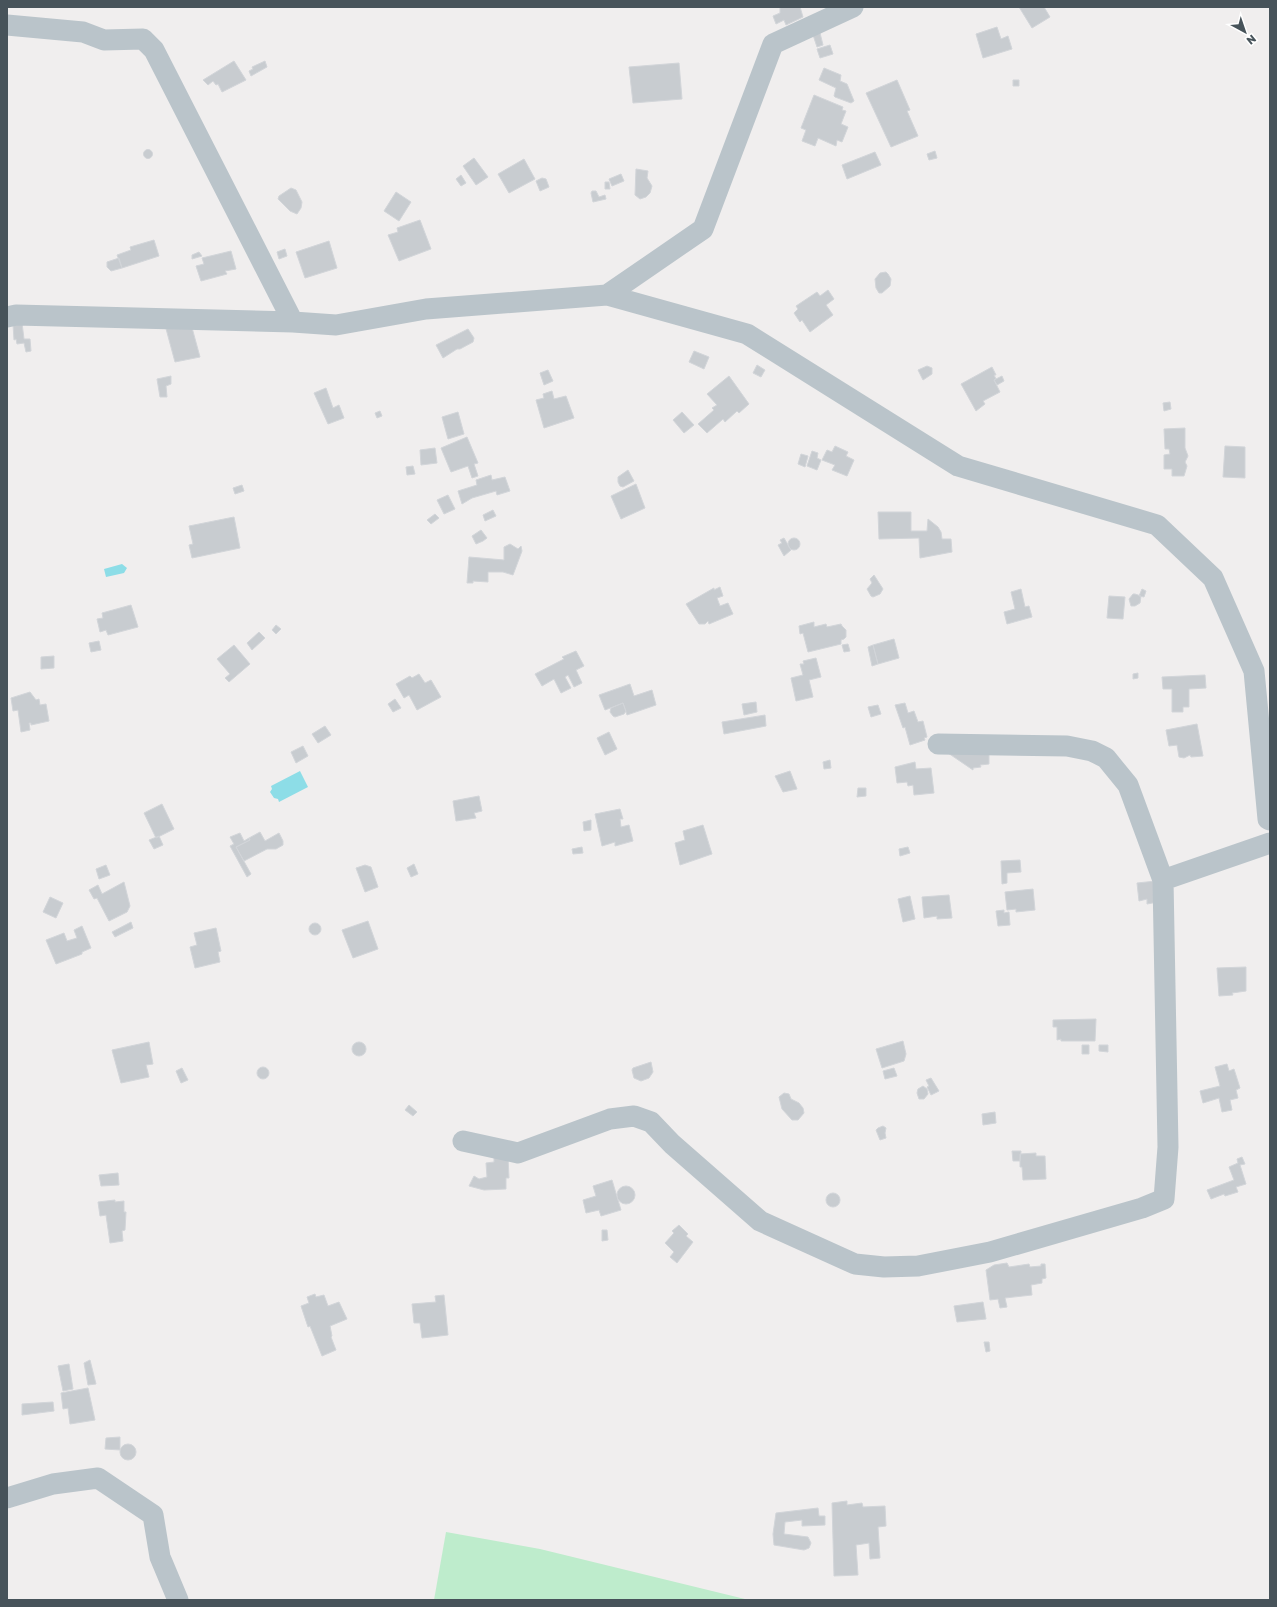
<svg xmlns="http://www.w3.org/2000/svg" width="1277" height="1607" viewBox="0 0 1277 1607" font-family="'Golos Text',sans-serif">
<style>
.green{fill:#beeccc}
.water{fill:#8ddde7}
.building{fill:#c8ccd0;stroke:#d2d5d9}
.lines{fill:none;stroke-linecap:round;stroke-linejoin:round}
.minor{stroke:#bac4ca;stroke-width:21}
</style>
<rect width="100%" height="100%" fill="#f0eeee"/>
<path class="green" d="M446 1532 540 1549 749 1600H434Z"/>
<path class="water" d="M122 564 127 568 124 573 106 577 104 569Z
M300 771 308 787 279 802 278 799 274 798 270 792 272 789 271 786Z"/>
<path class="building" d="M780 7H800L803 17 786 25 784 20 776 24 773 16 780 13Z
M1019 7H1044L1050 17 1032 28Z
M997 27 1001 39 1008 36 1012 49 983 58 976 34Z
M820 33 823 45 817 47 813 35Z
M830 45 833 54 820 58 817 49Z
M234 61 246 80 222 92 218 84 216 85 213 81 208 85 203 80Z
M265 61 267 67 251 76 249 71 253 69 252 67Z
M679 63 682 99 633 103 629 67Z
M824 68 841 75 840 81 847 84 854 101 851 103 835 97 834 96 836 88 819 80Z
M897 80 910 110 907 111 918 136 891 147 866 93Z
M1013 80H1019V86H1013Z
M814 95 843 107 842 110 846 111 841 124 848 127 842 142 837 140 836 146 818 138 815 146 802 141 806 130 801 128Z
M143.5 154a4.5 4.5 0 1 1 9 0a4.5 4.5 0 1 1-9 0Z
M935 151 937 158 929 160 927 154Z
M875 152 881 165 847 179 842 165Z
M474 158 488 177 476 185 463 166Z
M524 159 535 179 509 193 498 174Z
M636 169 648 171 647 178 652 186 650 193 646 197 640 199 635 195Z
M621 174 624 181 612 186 609 179Z
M461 175 466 183 461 186 456 179Z
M542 178 546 179 549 187 540 191 536 181Z
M605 182H609L610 189H605Z
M291 188 296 190 302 202 301 208 297 214 290 211 278 199 279 196Z
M592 191H596L599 197 605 195 606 199 593 202 591 193Z
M396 192 411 202 399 221 384 211Z
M420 220 431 249 399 261 388 235 398 232 397 228Z
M154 240 159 256 122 268 117 255 131 250 130 247Z
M329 241 337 268 305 278 296 252Z
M285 249 287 256 279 259 277 252Z
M231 251 236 269 225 271 227 274 201 281 196 266 204 264 202 258Z
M199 252 202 256 192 259V255Z
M119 258 122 268 111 271 107 267V262Z
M886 272 888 274 891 279 890 286 882 293H879L876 288 875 279 880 273Z
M828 290 834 299 826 305 833 315 810 332 802 320 800 322 794 313 798 309 796 306 817 292 820 296Z
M22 323 24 339H30L31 351 26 352 24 343 17 344 16 339 14 340 13 324Z
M191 324 200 357 175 362 165 325Z
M468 329 474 338 473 342 460 349H457L443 358 436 345Z
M694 351 709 357 704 369 689 362Z
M757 365 765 370 761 377 753 373Z
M927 366 932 368V374L923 380 918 370Z
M992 367 996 375H994L996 379 994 380 1000 392 983 401 985 404 976 411 961 384Z
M548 370 553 381 544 385 540 373Z
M171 376V384L166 386 167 397H160L157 379Z
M729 376 749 404 739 413 737 411 725 422 723 419 707 433 698 424 714 410 712 408 717 405 707 394Z
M1002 376 1004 381 997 385 994 380Z
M326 388 333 408 339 405 344 418 328 424 314 393Z
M552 391 554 399 566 396 574 418 544 428 536 400 544 398 543 394Z
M1170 402 1171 409 1164 411 1163 403Z
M380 411 382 416 377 418 375 413Z
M458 412 464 434 448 439 442 417Z
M682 412 694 425 684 433 673 420Z
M1185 428V448L1188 456 1185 462 1187 466 1184 476H1172V469H1164V455L1170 454 1169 449H1165L1164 429Z
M467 437 478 463 474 464 478 476 472 478 468 466 451 472 441 448Z
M835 446 848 452 846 456 854 460 847 476 832 470 835 465 822 460 827 450 832 452Z
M1225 446 1245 447V478L1223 477Z
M435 448 437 463 421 465 420 450Z
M812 451 818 453 817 458 821 460 817 470 807 466Z
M801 454 808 456 805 467 798 464Z
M413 466 415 474 407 475 406 467Z
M628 470 634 481 623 487 620 486 618 482V477Z
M491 475 492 480 505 477 510 491 497 495 496 491 472 498 462 504 458 491 477 485 476 480Z
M636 484 645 508 621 519 611 496Z
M242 485 244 491 235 494 233 488Z
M448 495 455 509 444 514 437 500Z
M493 510 496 516 485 521 483 515Z
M878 512H911V531H927L928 519 938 527 941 532 942 539H951L952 552 920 558 919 538 879 539Z
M435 514 439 518 431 524 427 520Z
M234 517 240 548 192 558 189 545 193 544 189 526Z
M481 530 487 538 483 541 476 544 472 536Z
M788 544a6 6 0 1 1 12 0a6 6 0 1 1-12 0Z
M784 538 791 550 784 556 778 545 782 543 780 540Z
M510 544 518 549 521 546 522 551 513 575 503 572H488V582L473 581V583H467L469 557 504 560V547Z
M874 575 883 589 880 594 873 597 871 596 867 589 872 583 870 579Z
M720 587 723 596 717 598 720 606 728 603 733 614 709 624 708 621 705 624H699L686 604 714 588V590Z
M1021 589 1025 607 1029 606 1032 617 1007 624 1004 612 1015 609 1011 592Z
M1142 589 1146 591 1144 597 1139 596Z
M1133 594H1135L1141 596 1140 603 1135 606H1131L1129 599Z
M1109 596 1125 597 1123 619 1107 618Z
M131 605 138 627 108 635 106 630 100 632 97 619 103 618 102 613Z
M814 622V627L826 624 827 627 841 624 842 626 846 630V637L844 639 841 640V644L808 652 803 633 800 634 799 626Z
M276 625 281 629 276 634 272 630Z
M259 632 265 638 252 650 247 643Z
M894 639 899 658 878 664 873 645Z
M99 641 101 650 91 652 89 643Z
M848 644 850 651 844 652 842 645Z
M234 645 250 664 229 682 225 678 230 674 217 659Z
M873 645 878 664 872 666 868 647Z
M576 651 584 666 576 670 582 683 574 687 568 675 565 677 571 688 561 693 554 679 542 686 535 674 564 659 562 657Z
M54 656V668L41 669V657Z
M816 658 821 677 809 680 813 697 796 701 791 678 803 675 800 664H804L803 661Z
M1138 673V678L1133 679V674Z
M419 674 425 683 431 680 441 697 417 710 409 695 404 698 396 684 410 676 412 678Z
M1205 675 1206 688 1189 689V707H1183V712H1172V689H1163L1162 677Z
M630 684 634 696 652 690 656 705 627 715 623 703 605 710 599 695Z
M30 692 36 700 39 699 40 705 46 704 49 721 31 725V723H29L30 730 21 732 18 710 13 711 11 698Z
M395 699 401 708 393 712 388 704Z
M756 702 757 712 744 715 742 704Z
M623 703 626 711 624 714 615 717 613 716 610 712 611 708Z
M905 703 908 713 914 711 918 722 923 721 927 737 924 738 925 740 910 745 905 727 903 728 895 705Z
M878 705 881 714 871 717 868 707Z
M765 715 766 726 724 734 722 722Z
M1197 724 1203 756 1191 757 1190 755 1184 758 1179 757 1177 745 1169 746 1166 730Z
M325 726 331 735 318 743 312 734Z
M609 732 617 749 605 755 597 738Z
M303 746 308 756 296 763 291 752Z
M948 753H989V764L980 765 981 767 973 768V770Z
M830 760 831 768 824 769 823 762Z
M915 762 916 769 931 768 934 793 914 795 913 785 908 786 907 782 897 783 895 767Z
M790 771 797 789 783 792 775 776Z
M858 788H866V796L857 797Z
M479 796 482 811 474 813 476 818 456 821 453 801Z
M162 804 174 829 156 838 144 813Z
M620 809 623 819H620L621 827 629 825 633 841 615 846V842L602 846 595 814Z
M591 820V830L584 831 583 822Z
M703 825 712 854 680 865 675 843 685 840 683 831Z
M260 832 265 841 279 833 283 841V845L276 849H267L244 861 236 847 250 840 249 838Z
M240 833 244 841 249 838 250 840 236 847 251 874 247 877 230 846 234 844 230 837Z
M159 836 163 845 154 849 149 840Z
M582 847 583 853 573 854 572 849Z
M908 847 910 853 900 856 899 849Z
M1020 860 1021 872 1007 873V883L1002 884 1001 861Z
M414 864 418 874 411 877 407 868Z
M106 865 110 875 99 879 96 869Z
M365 865 371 867 378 887 365 892 356 868Z
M1156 881 1158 902 1147 904V899L1139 901 1137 883Z
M124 882 130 906 127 912 109 921 97 898 94 899 89 890 98 885 102 894Z
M1033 889 1035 910 1016 912V909L1007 910 1005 892Z
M949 895 952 918 937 919V916L924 918 922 897Z
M910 896 915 919 903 922 898 899Z
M50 897 63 903 56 918 43 912Z
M1004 910V913L1009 912 1010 925 998 926 996 911Z
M368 921 378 949 353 958 342 930Z
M131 922 133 928 115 937 112 932Z
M309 929a6 6 0 1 1 12 0a6 6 0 1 1-12 0Z
M82 926 91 948 82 952V954L56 964 46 940 64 933 67 941 77 938 74 930Z
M216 928 221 951 218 952 220 962 195 968 190 947 197 945 194 933Z
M1246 967V991L1232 993 1233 995 1219 996 1217 968Z
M1096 1019 1095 1041H1061V1039L1057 1040V1027H1053V1020Z
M903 1041 906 1054 904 1061 882 1068 876 1049Z
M352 1049a7 7 0 1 1 14 0a7 7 0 1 1-14 0Z
M149 1042 153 1064 146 1065 149 1077 121 1083 112 1050Z
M1082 1045H1089V1054H1082Z
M1099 1045H1108V1052L1099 1051Z
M651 1062 653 1072 649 1078 641 1081 634 1078 632 1070 633 1068Z
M1227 1064 1229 1071 1234 1069 1240 1088 1236 1090 1238 1098 1230 1100 1232 1110 1222 1112 1219 1098 1203 1103 1200 1091 1220 1086 1215 1067Z
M257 1073a6 6 0 1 1 12 0a6 6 0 1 1-12 0Z
M182 1068 188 1080 181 1083 176 1071Z
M894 1068 897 1076 885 1079 883 1071Z
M931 1078 939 1091 931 1095 927 1087 929 1086 926 1080Z
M923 1086 927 1089 928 1094 924 1099H919L917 1093 918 1089Z
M784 1093 789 1094 791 1099 799 1103 803 1108 804 1113 798 1120H792L782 1109 779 1097Z
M409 1105 417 1112 413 1116 405 1110Z
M995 1112 996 1123 983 1125 982 1114Z
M883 1126 886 1128 885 1133 886 1138 880 1140 876 1130 878 1128Z
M1012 1151H1021L1020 1161H1013Z
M1036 1153V1156H1045L1046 1179 1023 1180 1022 1167H1020V1154Z
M494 1157H508L509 1178H506V1189L484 1190 469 1186 474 1176 479 1179 487 1177 486 1163 494 1162Z
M1242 1157 1245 1164 1240 1165 1246 1184 1236 1187 1238 1192 1225 1196 1224 1194 1211 1199 1207 1190 1234 1180 1229 1167 1238 1163 1237 1159Z
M118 1173 119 1185 101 1186 99 1175Z
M612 1180 621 1210 601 1216 599 1210 586 1213 583 1200 596 1196 593 1186Z
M617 1195a9 9 0 1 1 18 0a9 9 0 1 1-18 0Z
M826 1200a7 7 0 1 1 14 0a7 7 0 1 1-14 0Z
M115 1200V1202L124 1201V1212H126L125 1230 122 1231 123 1241 110 1243 106 1215 100 1216 98 1202Z
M679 1225 688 1234 686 1236 693 1242 677 1263 670 1257 674 1252 665 1243 674 1233 672 1231Z
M602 1230H607L608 1240 602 1241Z
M1007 1263 1009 1267 1029 1264 1030 1267 1041 1266V1264H1045L1046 1278 1042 1279V1283L1031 1285 1032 1295 1005 1298 1007 1307 1000 1308 998 1299 990 1300 986 1270 994 1265Z
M315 1294 316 1297 324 1295 328 1306 339 1302 347 1319 330 1326 332 1336 331 1337 336 1350 322 1356 310 1326 308 1327 301 1306 309 1303 307 1297Z
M444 1295 448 1335 422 1338 420 1323H414L412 1304 436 1302 435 1296Z
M983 1302 986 1319 957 1322 954 1306Z
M984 1342H989L990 1351 986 1352Z
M90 1360 96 1384 88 1385 84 1363Z
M69 1364 73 1389 63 1391 58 1366Z
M88 1388 95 1420 70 1424 68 1408 63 1409 61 1393Z
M53 1402 54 1411 22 1415V1404Z
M120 1437V1450L105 1449 106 1438Z
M120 1452a8 8 0 1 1 16 0a8 8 0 1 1-16 0Z
M847 1501V1505L862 1503 863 1507 885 1506 886 1526 878 1527 880 1558 870 1559 869 1543 856 1545 858 1575 834 1576 832 1503Z
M818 1508 819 1516H825V1525L802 1526V1520L785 1522 784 1534 808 1537 811 1543 809 1548 804 1550 774 1545 773 1534 776 1513Z"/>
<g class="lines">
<path class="minor" d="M7 25 83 32 104 40 143 39 154 50 293 322
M607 295 703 229 773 44 853 7
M7 317 16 315 293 322 336 325 426 309 607 295 747 334 958 466 1157 525 1213 578 1254 671 1268 819 1270 820
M938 744 1067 746 1092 751 1106 758 1128 785 1163 880
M463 1141 518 1153 610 1119 634 1116 651 1122 672 1144 760 1221 855 1264 884 1267 918 1266 990 1252 1142 1208 1164 1199 1168 1147 1163 880 1270 843
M7 1498 53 1484 98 1478 153 1515 160 1557 178 1600"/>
</g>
<rect width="1277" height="1607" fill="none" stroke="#47535a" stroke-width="16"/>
<g transform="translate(1245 32) rotate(140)" stroke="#ffffff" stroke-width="3" paint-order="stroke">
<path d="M0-3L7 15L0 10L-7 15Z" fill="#47535a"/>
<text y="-6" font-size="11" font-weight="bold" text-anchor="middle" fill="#47535a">N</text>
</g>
</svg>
